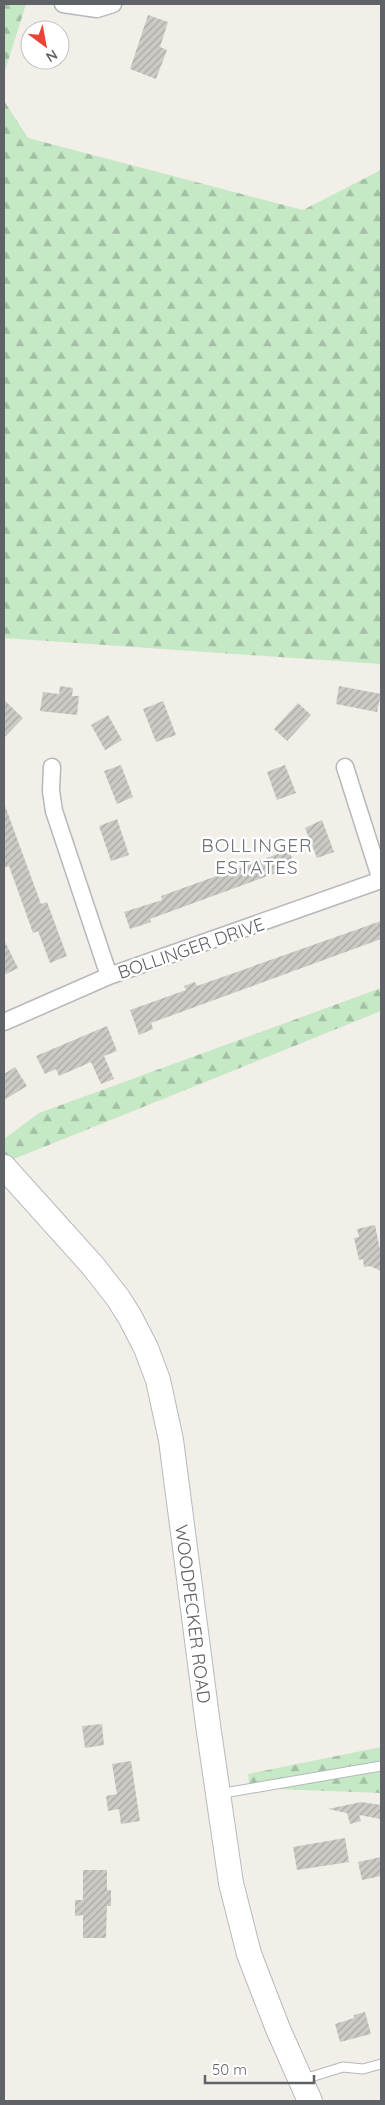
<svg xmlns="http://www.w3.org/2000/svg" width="385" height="2105" viewBox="0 0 385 2105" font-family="Quicksand,sans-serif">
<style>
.forest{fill:url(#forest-firs)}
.building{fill:url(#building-hatch)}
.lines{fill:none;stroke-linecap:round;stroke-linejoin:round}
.lane-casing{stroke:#b5b8bc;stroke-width:11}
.street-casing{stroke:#b5b8bc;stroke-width:19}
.secondary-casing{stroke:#b6babf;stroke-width:26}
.lane{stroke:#fff;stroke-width:9}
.street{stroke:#fff;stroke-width:16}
.secondary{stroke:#fff;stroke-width:24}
.labels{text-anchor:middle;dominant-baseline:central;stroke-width:5;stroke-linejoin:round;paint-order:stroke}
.street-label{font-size:18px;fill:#5f6368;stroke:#fff}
.neighbourhood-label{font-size:19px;letter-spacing:1px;fill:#70757a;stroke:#fff}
</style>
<defs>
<pattern id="forest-firs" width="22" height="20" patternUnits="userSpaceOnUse" patternTransform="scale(1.25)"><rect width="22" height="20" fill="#c5e8c5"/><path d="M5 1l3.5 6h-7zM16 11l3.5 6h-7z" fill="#a3c0a4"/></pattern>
<pattern id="building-hatch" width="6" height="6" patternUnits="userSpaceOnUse" patternTransform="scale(1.25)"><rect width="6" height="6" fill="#cccac5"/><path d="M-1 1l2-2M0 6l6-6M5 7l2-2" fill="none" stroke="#a9a8a4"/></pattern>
</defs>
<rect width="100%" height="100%" fill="#f1efe8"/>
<path class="forest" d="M4 4H26L4 74Z
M4 101 28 138 303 210 381 170V664L4 638Z
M381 988V1011L4 1163V1139L39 1113Z
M381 1747V1793L250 1788 248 1774Z"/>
<path class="building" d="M148 15 168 22 160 47 167 50 156 79 130 69Z
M60 686 73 688 72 696H79L77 715 40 711 43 692 59 694Z
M339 686 381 694 377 712 336 704Z
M4 700 23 718 4 738Z
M163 701 176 735 156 742 143 709Z
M298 703 311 715 287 741 274 729Z
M108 715 122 740 105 750 91 725Z
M121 765 133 797 117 804 104 771Z
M285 765 296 793 277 800 267 772Z
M4 803 41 904 47 902 67 956 50 963 38 931 33 933 9 866 4 868Z
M117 819 129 855 111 861 99 826Z
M322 820 334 852 317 858 305 828Z
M289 850 295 866 150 919 151 922 130 929 124 912 162 900 161 896Z
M381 921V939L151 1023 153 1029 139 1035 130 1010 186 990 184 986 195 982 197 986Z
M4 940 18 968 4 975Z
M107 1026 117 1051 104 1056 114 1079 101 1084 91 1062 59 1076 56 1069 45 1074 36 1056Z
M15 1067 27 1086 4 1100V1074Z
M375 1225 381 1255V1271L370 1266 364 1267 363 1259 359 1260 354 1238 359 1237 357 1229Z
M102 1724 104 1745 85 1748 82 1726Z
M131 1761 140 1821 121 1824 119 1809 108 1811 106 1796 117 1794 112 1764Z
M361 1802 381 1805V1819L359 1815 361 1821 350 1824 347 1813 328 1809Z
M345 1838 349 1862 297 1870 293 1847Z
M381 1857V1876L362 1880 358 1862Z
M83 1870H107V1890H111V1906H107L106 1938H83V1915L75 1916V1900H83Z
M365 2012 371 2034 340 2042 335 2024 354 2018V2015Z"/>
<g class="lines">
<defs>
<path id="lane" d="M218 1794 381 1766
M301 2080 343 2067 363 2069 381 2064"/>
<path id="street" d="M63 4 97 9 113 4
M52 767 51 791 54 811 109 976
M345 767 381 880
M4 1022 109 976 381 880"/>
<g id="secondary">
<path id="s1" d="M4 1167 93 1266 118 1298 130 1317 146 1348 158 1380 171 1440 208 1725 231 1883 249 1954 278 2029 310 2101"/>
</g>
</defs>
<use href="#lane" class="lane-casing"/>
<use href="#street" class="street-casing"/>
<use href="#secondary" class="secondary-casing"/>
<use href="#lane" class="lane"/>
<use href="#street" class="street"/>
<use href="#secondary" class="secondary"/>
</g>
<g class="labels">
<g class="street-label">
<text transform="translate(191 948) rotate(-19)">BOLLINGER DRIVE</text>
<text stroke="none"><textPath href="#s1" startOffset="502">WOODPECKER ROAD</textPath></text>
</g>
<g class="neighbourhood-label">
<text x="257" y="845">BOLLINGER<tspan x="257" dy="22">ESTATES</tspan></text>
</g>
</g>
<rect width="385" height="2105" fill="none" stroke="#5f6368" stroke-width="10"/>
<g transform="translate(45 45) rotate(148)"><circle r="24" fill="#ffffff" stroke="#bfc1c3"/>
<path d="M0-4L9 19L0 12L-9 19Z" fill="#ea4335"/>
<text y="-8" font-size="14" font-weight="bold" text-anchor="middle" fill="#5f6368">N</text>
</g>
<path d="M205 2075v8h109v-8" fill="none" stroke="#5f6368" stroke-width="2.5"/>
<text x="212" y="2075" font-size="15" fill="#5f6368" stroke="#ffffff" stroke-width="4" paint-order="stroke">50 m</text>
</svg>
